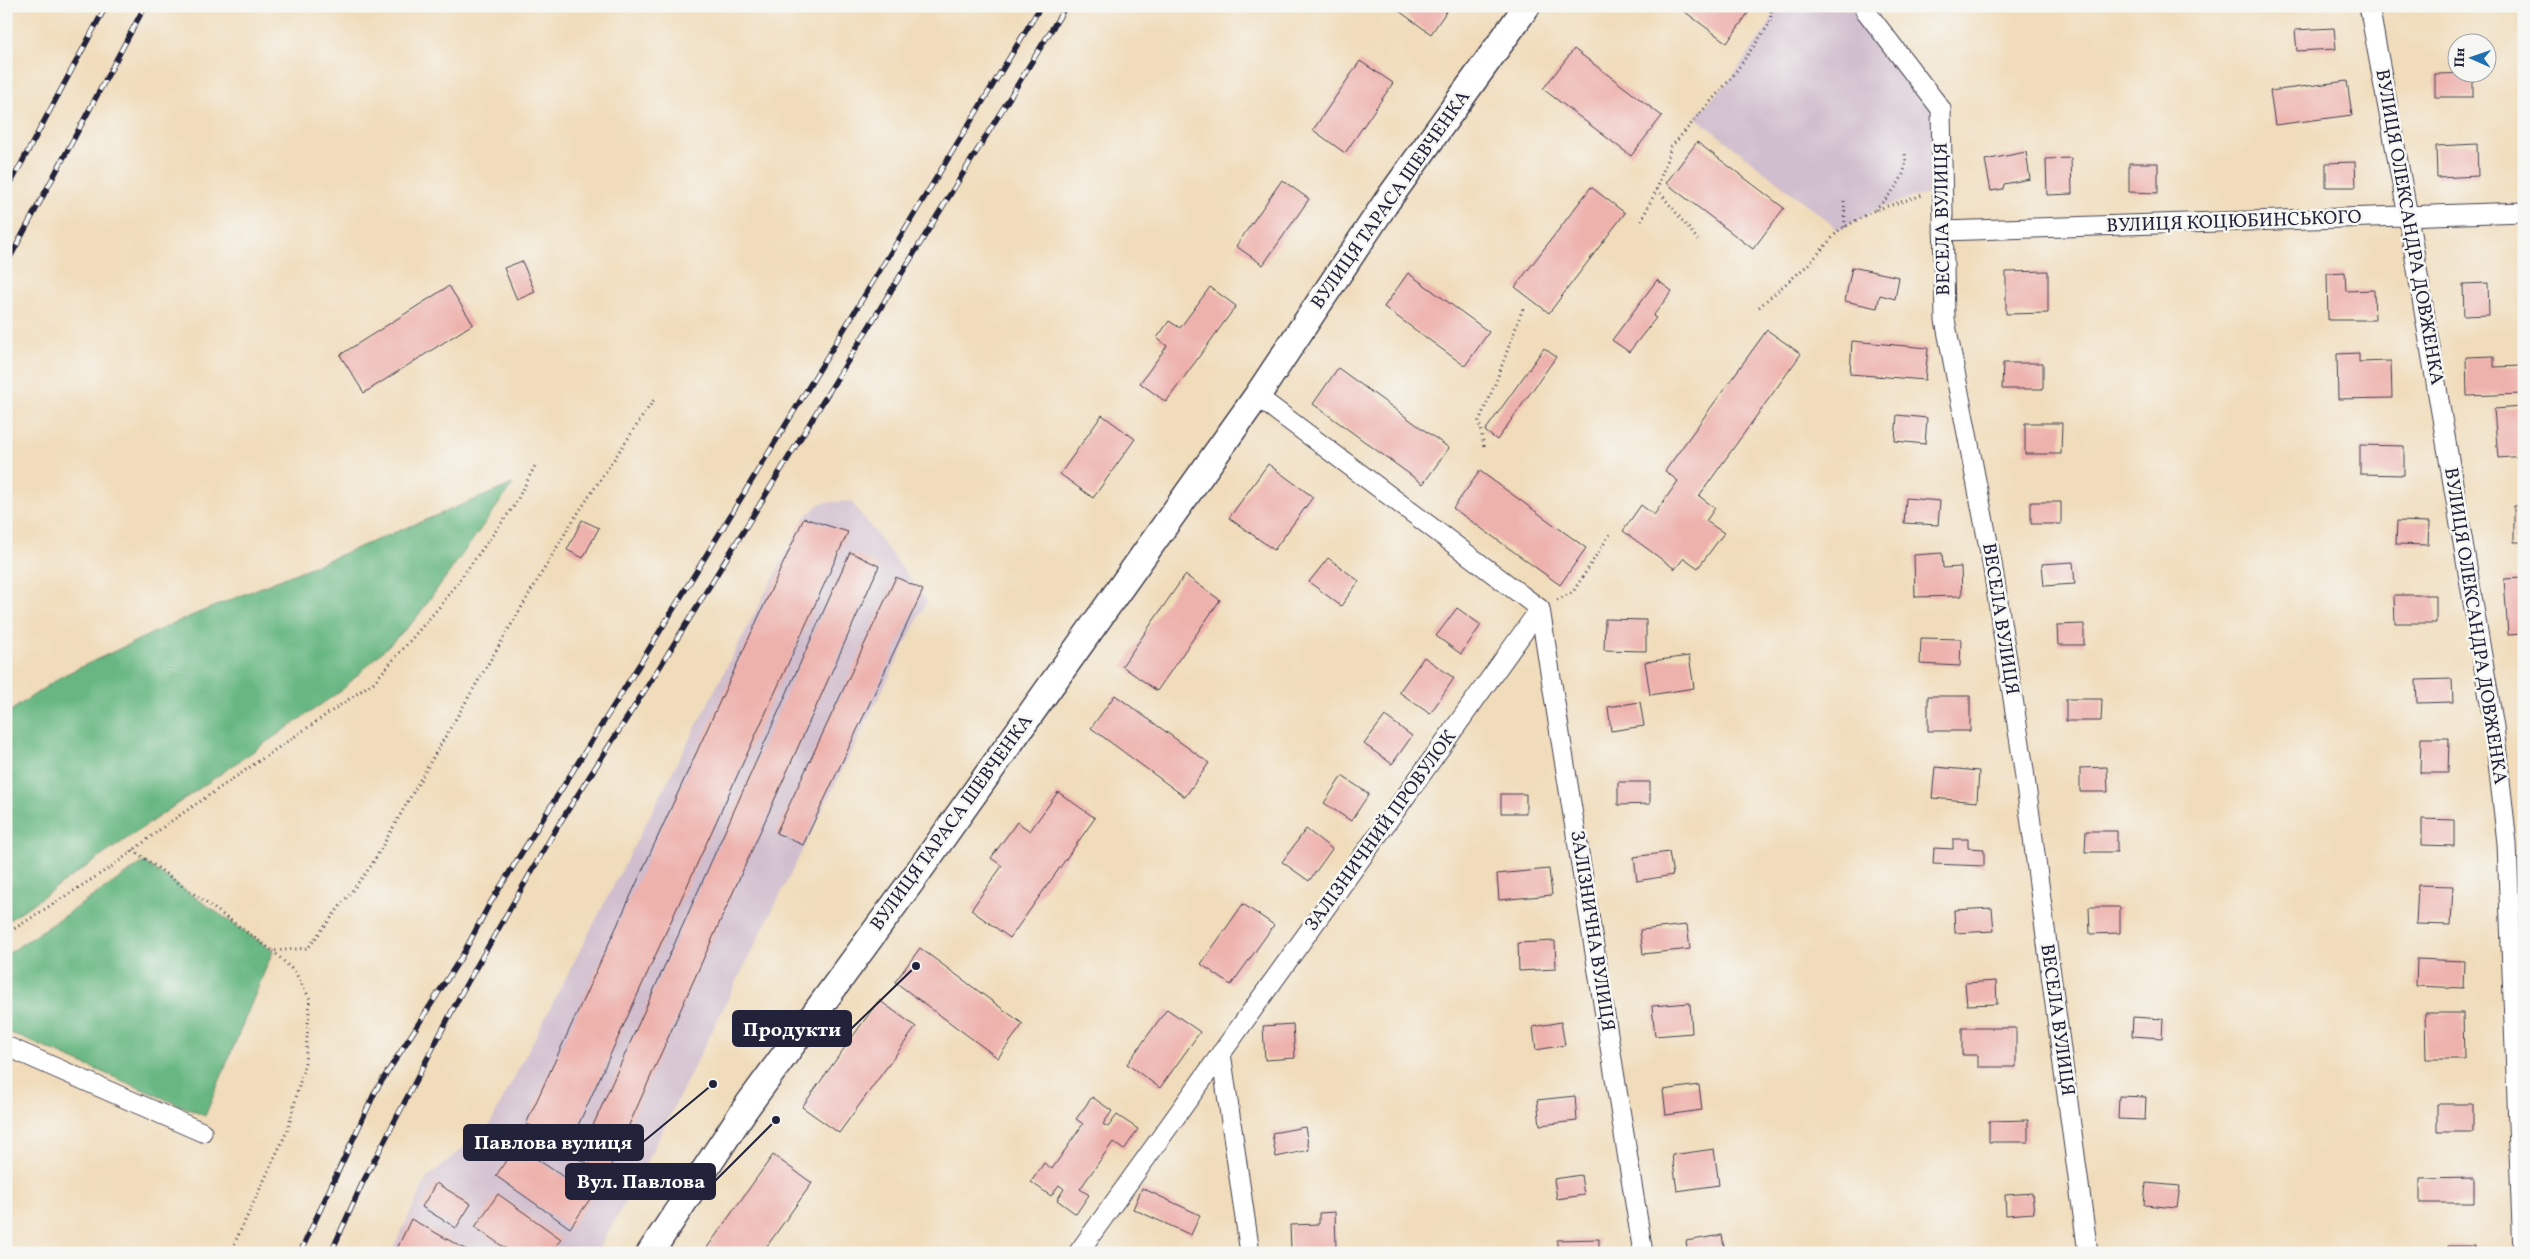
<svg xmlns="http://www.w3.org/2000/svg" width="2530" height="1259" viewBox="0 0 2530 1259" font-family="Vollkorn,serif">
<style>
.industrial{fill:#d0bdcd}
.forest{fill:#68b782;stroke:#456c5e}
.building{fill:#eeb2ad}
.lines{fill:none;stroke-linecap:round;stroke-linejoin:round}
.street-casing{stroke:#413e4e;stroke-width:21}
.secondary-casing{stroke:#413e4e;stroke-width:29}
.path{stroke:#413e4e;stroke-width:3;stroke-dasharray:1 4;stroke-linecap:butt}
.street{stroke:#fff;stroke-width:19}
.secondary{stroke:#fff;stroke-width:26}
.rail-casing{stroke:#22223b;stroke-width:5.5}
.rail{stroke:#f6f6f2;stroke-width:4;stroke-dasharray:11;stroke-linecap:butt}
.labels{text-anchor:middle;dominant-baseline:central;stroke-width:5;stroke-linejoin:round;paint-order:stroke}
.street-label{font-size:19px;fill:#22223b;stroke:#f6f6f2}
.leader{fill:none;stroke:#22223b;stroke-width:2}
.callout-dot{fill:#22223b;stroke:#f6f6f2;stroke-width:2}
.callout{fill:#22223b;stroke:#22223b;stroke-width:2}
.callout-label{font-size:20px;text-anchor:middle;font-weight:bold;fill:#fff}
</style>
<rect width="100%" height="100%" fill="#f6f6f2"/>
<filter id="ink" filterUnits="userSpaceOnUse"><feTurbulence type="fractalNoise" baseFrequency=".02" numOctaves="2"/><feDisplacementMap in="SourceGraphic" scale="10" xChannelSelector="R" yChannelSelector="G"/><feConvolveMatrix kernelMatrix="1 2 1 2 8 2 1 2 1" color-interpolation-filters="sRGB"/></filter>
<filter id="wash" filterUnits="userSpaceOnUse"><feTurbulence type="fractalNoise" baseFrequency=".0096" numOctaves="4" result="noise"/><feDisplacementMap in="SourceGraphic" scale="20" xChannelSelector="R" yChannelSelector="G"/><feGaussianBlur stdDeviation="1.12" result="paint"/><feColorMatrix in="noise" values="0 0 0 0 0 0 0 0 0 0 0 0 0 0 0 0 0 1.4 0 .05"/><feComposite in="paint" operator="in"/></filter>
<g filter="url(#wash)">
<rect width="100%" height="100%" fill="#f0dcba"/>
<path class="industrial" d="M1772 6H1842L1844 9 1865 10 1941 109 1943 192 1912 197 1875 210 1839 230 1695 117 1732 77 1770 23Z
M851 501 927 601 633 1189 596 1253H391L427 1178 489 1126 804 518 820 503Z"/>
<path class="forest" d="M513 484 414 621 342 690 6 922V714L62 676 174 623Z
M144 862 273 951 205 1116 6 1031V955Z"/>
<g id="blocks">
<path class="building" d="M1392 6H1450L1431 34Z
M1677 6H1753L1727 43Z
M2334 28 2336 49 2297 51 2295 30Z
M1574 49 1662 116 1631 156 1543 89Z
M1360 61 1393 83 1345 153 1313 130Z
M2473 73V97H2435V74Z
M2347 81 2352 115 2275 125 2270 91Z
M1697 142 1784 208 1753 249 1666 183Z
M2477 144 2478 176 2437 178 2436 146Z
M2026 152 2030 179 2004 184 2003 189 1991 191 1985 160Z
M2071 158 2072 194 2047 195 2046 159Z
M2355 162 2356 187H2326V163Z
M2129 163H2158V193L2129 192Z
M1282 180 1309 199 1263 265 1236 246Z
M1591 187 1625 213 1549 313 1515 287Z
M522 261 535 292 517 300 504 268Z
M1852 267 1899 277 1895 299 1880 295 1877 308 1845 301Z
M2048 271V313L2006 314V272Z
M2345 272 2346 291 2374 290 2375 320H2328L2327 273Z
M1408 273 1489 332 1465 366 1384 307Z
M1657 280 1672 291 1653 316 1656 318 1629 352 1612 340Z
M2488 283 2489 315 2464 316 2463 284Z
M449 286 473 324 364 393 340 355Z
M1210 287 1236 306 1166 402 1140 383 1167 346 1157 338 1169 321 1180 328Z
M1767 330 1801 354 1699 496 1715 508 1706 521 1724 533 1698 568 1684 558 1675 569 1623 531 1641 505 1654 515 1678 481 1665 471Z
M1852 341 1928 348 1925 380 1850 374Z
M1544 348 1556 357 1497 440 1485 431Z
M2359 353V362L2391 361 2392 398 2338 399 2337 354Z
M2494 356V367L2521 366 2522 394 2467 396 2466 357Z
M2003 363H2043V389H2002Z
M1338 368 1449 448 1423 484 1313 404Z
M2522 407 2524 456 2498 458 2494 409Z
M1102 415 1135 439 1093 498 1060 474Z
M1897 415 1927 418 1925 444 1895 441Z
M2025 423H2062L2061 454H2025Z
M2360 445 2404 446V475L2360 474Z
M1268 464 1313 497 1274 550 1229 518Z
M1480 471 1586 548 1560 585 1453 508Z
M1906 498 1940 501 1938 525 1904 523Z
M2031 502H2061V524H2031Z
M2514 506H2524V542H2514Z
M804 518 848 532 571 1141 526 1124Z
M582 520 599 528 583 558 567 550Z
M2397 521 2429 522 2428 545 2396 544Z
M850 552 879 566 608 1172 578 1159Z
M1942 553 1943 568 1961 567 1962 596 1915 597 1914 555Z
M1328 558 1359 581 1341 606 1309 582Z
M2073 562 2075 584 2044 586 2042 564Z
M1185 575 1220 600 1157 691 1122 666Z
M896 577 923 590 803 845 776 833Z
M2524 578V634L2508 635 2504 579Z
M2394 595H2436V623H2395Z
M1457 608 1481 625 1461 654 1436 636Z
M1605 619 1646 620V651L1604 650Z
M2084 624V645H2058L2057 625Z
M1921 638 1961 639 1960 666 1920 664Z
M1689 656 1694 688 1650 695 1645 662Z
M1424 657 1454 678 1430 714 1399 692Z
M2452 679 2453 702 2417 703 2416 680Z
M1115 695 1209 763 1185 797 1091 728Z
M1928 696H1970V731H1928Z
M2066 699H2102L2101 721H2066Z
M1640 702 1644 726 1611 731 1608 707Z
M1385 716 1412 736 1392 764 1364 744Z
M2421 738H2449L2448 773H2420Z
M1935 767 1979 771 1977 802 1932 798Z
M2107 767 2108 792H2080V768Z
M1342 776 1369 794 1351 821 1324 803Z
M1618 782H1650V804L1618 805Z
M1058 792 1095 818 1010 938 971 910 1002 866 991 858 1017 822 1030 831Z
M1501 794H1526V813H1501Z
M2422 819 2454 820V846L2422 845Z
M1306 829 1332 849 1309 881 1282 862Z
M2086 831H2117V852H2085Z
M1953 839H1968V848L1984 849V866L1933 864 1934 848 1953 849Z
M1669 852 1673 875 1637 881 1634 857Z
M1549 869 1552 895 1499 900 1497 874Z
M2418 885 2453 886 2451 925 2416 924Z
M1243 904 1274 925 1231 985 1201 964Z
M2089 907H2120V933L2090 934Z
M1992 908 1994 931 1955 933 1954 910Z
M1687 925 1690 949 1643 954 1640 930Z
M1555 941 1556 969 1519 971 1518 943Z
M920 948 1023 1024 998 1058 895 982Z
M2417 959 2464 961 2463 988 2416 986Z
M1996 981 1997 1004 1967 1005 1965 983Z
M879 1000 916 1027 839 1133 802 1107Z
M1690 1003 1692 1033 1655 1036 1652 1006Z
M1167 1009 1200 1032 1160 1088 1127 1064Z
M2425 1013H2463L2464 1059H2426Z
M2133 1017 2163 1019 2162 1038 2132 1036Z
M1561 1022 1565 1045 1536 1050 1533 1027Z
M1293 1024 1295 1058 1265 1060 1263 1026Z
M1962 1028H2016V1067H1978V1055H1962Z
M1699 1085 1702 1110 1666 1115 1663 1090Z
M1575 1096 1577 1121 1540 1125 1537 1100Z
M2119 1096 2146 1097 2145 1120 2118 1119Z
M1092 1097 1112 1111 1103 1124 1108 1127 1117 1115 1138 1129 1124 1150 1113 1142 1080 1189 1089 1195 1076 1214 1057 1200 1064 1189 1059 1185 1051 1196 1031 1182 1044 1163 1052 1169 1083 1124 1076 1119Z
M2437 1104H2473V1132H2437Z
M2028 1120V1142H1989V1121Z
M1305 1127 1309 1150 1276 1157 1272 1133Z
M516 1145 592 1196 570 1228 496 1176Z
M1714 1149 1719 1185 1677 1191 1672 1155Z
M773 1155 812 1183 762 1253H712L706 1249Z
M1581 1175 1584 1195 1557 1199 1554 1179Z
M2474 1178V1203H2420V1179Z
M436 1183 471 1204 456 1228 422 1207Z
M2146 1183 2180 1186 2177 1208 2144 1205Z
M1142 1188 1200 1215 1191 1235 1133 1209Z
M2032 1193 2034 1213 2006 1215 2005 1195Z
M498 1194 561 1239 551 1253H512L475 1227Z
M1335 1212 1336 1247 1291 1249 1290 1225 1319 1224V1213Z
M411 1219 472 1253H398L396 1251Z
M1722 1235 1725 1253H1688L1686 1241Z
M1599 1239V1253H1557V1240Z
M2448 1246H2474V1253H2448Z"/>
</g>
</g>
<g filter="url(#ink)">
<use href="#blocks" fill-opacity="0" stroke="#413e4e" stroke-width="1"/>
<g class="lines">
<defs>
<path id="street" d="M1868 6 1865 10 1941 109 1945 320 1992 563 2023 763 2088 1253
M2369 6 2408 216 2494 727 2507 843 2523 1253
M1943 231 2524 212
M1257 396 1540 609
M1540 609 1643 1253
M6 1046 202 1132
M1221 1053 1250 1253
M1078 1253 1540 609"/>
<path id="secondary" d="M650 1253 745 1109 911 882 1257 396 1387 201 1527 6"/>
</defs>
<use href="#street" class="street-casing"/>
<use href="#secondary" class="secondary-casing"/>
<path class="path" d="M1657 189 1698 240
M1844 201 1845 227
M1875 210C1891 193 1909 178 1905 153
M1641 221 1657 189 1671 147 1732 77 1770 23 1772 6
M1759 307 1810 263 1839 230 1875 210 1923 195
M1484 446 1479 421 1494 387 1523 308
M1557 600 1573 592 1610 534
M133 850 273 951 308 948 371 866 435 754 570 525 655 398
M6 934 114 865 170 822 374 682 441 605 514 506 535 466
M230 1253 288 1129 305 1063 310 999 295 972 273 951"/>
<use href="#street" class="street"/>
<use href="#secondary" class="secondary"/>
<defs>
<path id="rail" d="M6 192 106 6
M6 265 145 6
M300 1253 376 1090 462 956 489 905 646 654 1041 6
M331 1253 362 1184 463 990 559 824 661 665 1066 6"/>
</defs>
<use href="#rail" class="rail-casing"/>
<use href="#rail" class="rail"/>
</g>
</g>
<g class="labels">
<g class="street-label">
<text transform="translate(1391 200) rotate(-55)">ВУЛИЦЯ ТАРАСА ШЕВЧЕНКА</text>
<text transform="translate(1943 219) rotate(-91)">ВЕСЕЛА ВУЛИЦЯ</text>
<text transform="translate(2234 222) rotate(-2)">ВУЛИЦЯ КОЦЮБИНСЬКОГО</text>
<text transform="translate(2409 227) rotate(80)">ВУЛИЦЯ ОЛЕКСАНДРА ДОВЖЕНКА</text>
<text transform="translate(2000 619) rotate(81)">ВЕСЕЛА ВУЛИЦЯ</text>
<text transform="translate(2475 626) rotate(81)">ВУЛИЦЯ ОЛЕКСАНДРА ДОВЖЕНКА</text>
<text transform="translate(952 823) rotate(-54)">ВУЛИЦЯ ТАРАСА ШЕВЧЕНКА</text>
<text transform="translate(1381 831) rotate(-54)">ЗАЛІЗНИЧНИЙ ПРОВУЛОК</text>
<text transform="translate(1592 931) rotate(81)">ЗАЛІЗНИЧНА ВУЛИЦЯ</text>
<text transform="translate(2057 1020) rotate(82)">ВЕСЕЛА ВУЛИЦЯ</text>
</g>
</g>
<path class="leader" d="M916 966L851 1029M713 1084L643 1142M776 1120L715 1181"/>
<g class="callout-dot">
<circle cx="916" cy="966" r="5"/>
<circle cx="713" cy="1084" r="5"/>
<circle cx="776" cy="1120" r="5"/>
</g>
<g class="callout">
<rect x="733" y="1011" width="118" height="35" rx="5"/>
<rect x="464" y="1125" width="179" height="35" rx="5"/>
<rect x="566" y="1164" width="149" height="35" rx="5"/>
</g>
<g class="callout-label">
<text x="792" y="1036">Продукти</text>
<text x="553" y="1149">Павлова вулиця</text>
<text x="641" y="1188">Вул. Павлова</text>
</g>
<rect width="2530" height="1259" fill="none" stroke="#f6f6f2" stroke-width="25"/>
<g transform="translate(2472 58) rotate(272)"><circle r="24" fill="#f6f6f2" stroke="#a1a1a9"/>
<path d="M0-4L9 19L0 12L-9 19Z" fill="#1f6fb2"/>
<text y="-8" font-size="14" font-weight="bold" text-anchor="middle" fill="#22223b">Пн</text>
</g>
</svg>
